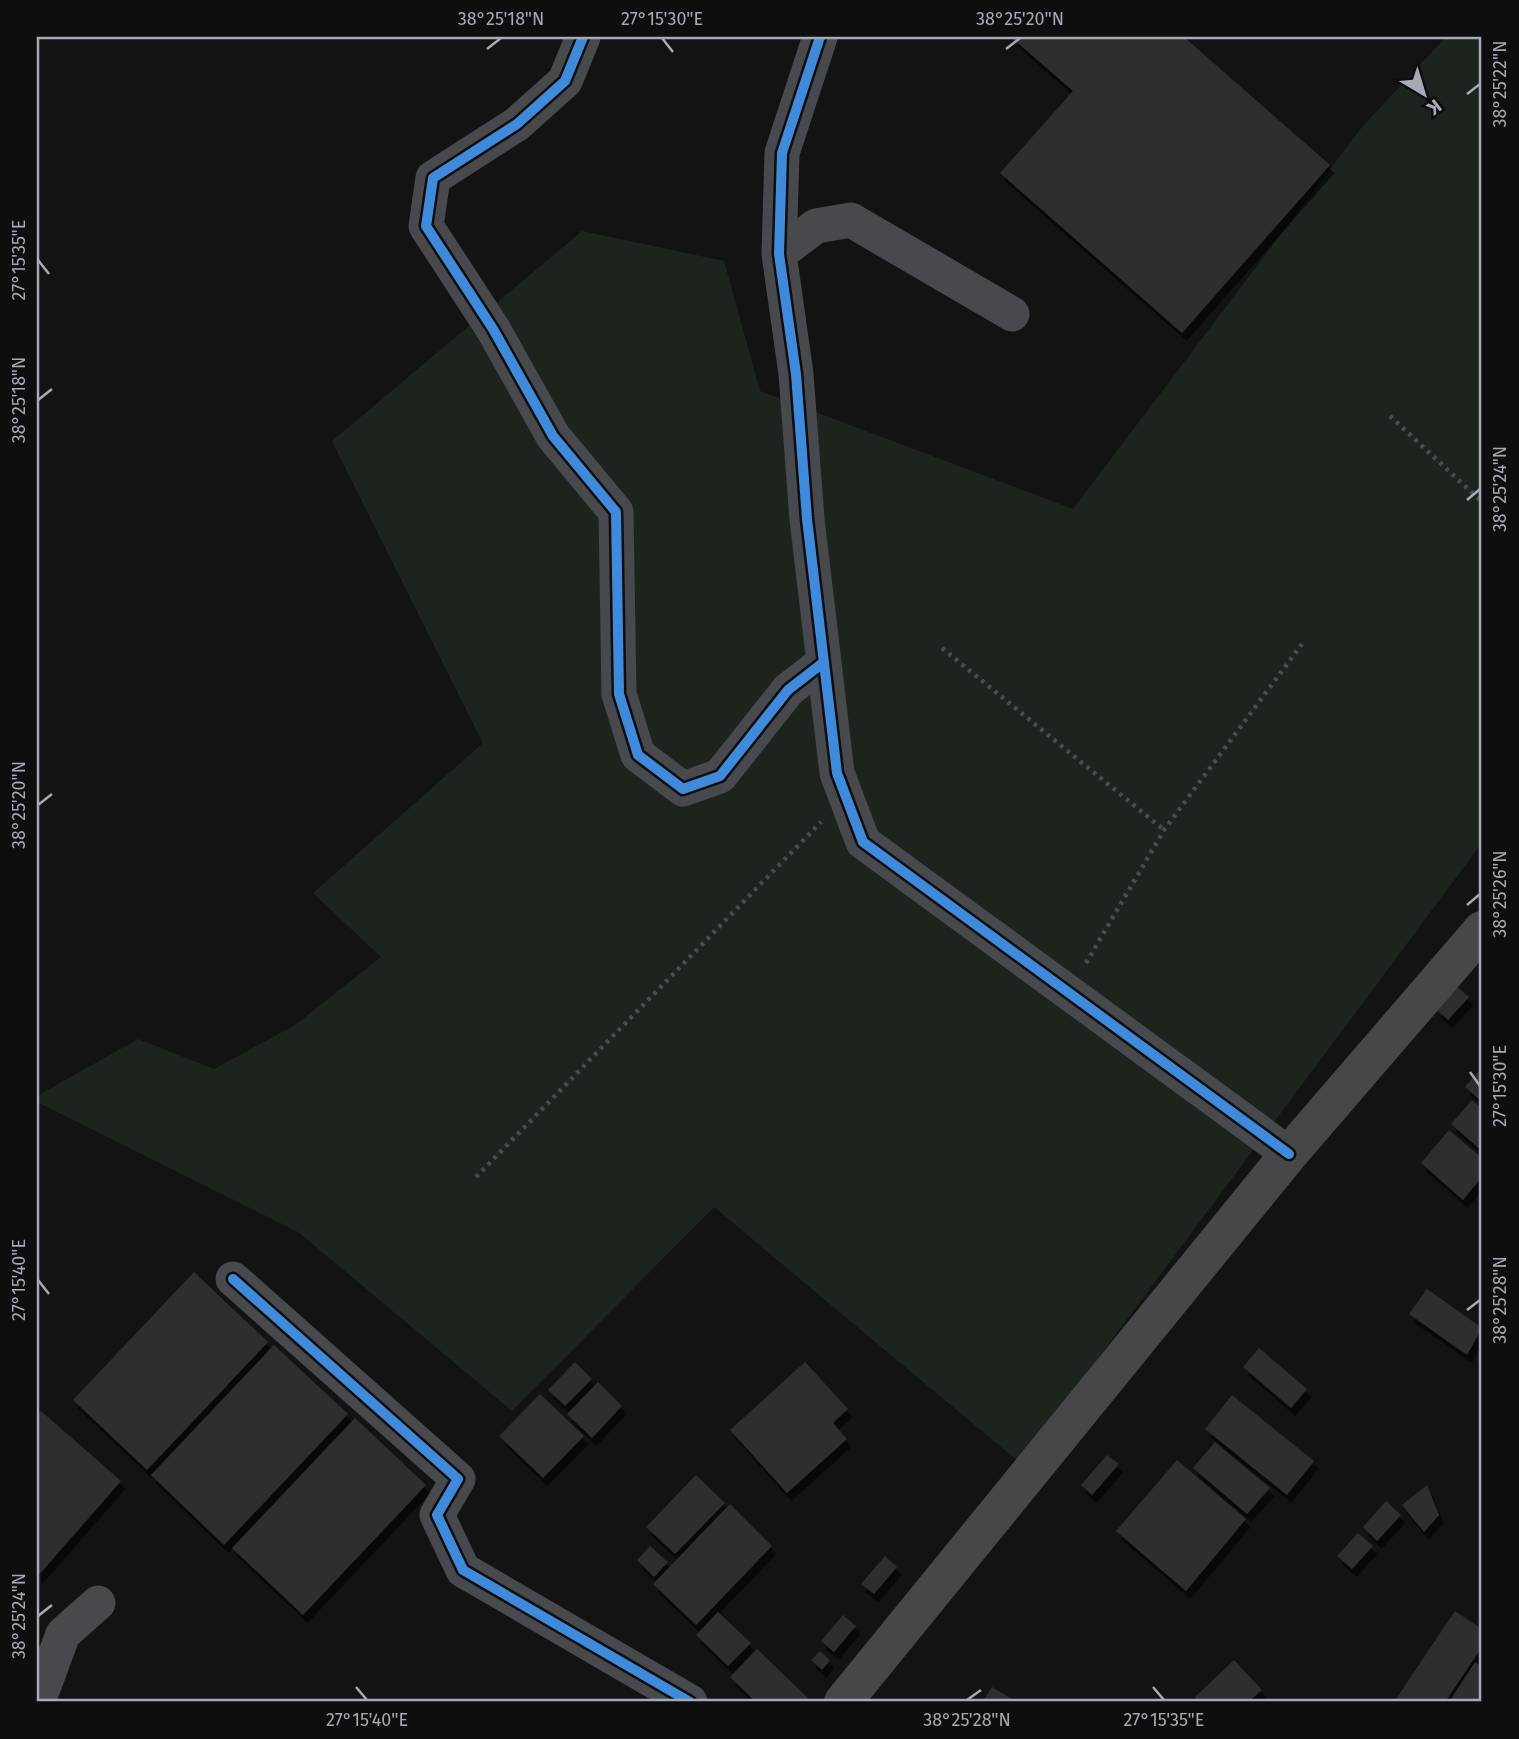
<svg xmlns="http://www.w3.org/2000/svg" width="1519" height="1739" viewBox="0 0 1519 1739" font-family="'Fira Sans',sans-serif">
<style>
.green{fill:#1d241e}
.building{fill:#2e2e2f;filter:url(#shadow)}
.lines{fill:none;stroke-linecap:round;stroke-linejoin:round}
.path{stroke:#494b4e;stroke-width:4.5;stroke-dasharray:3.5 5;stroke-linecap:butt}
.minor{stroke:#48494c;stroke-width:35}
.secondary{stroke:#47474a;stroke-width:38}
.cycleway-casing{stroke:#0e0e0f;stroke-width:15}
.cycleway{stroke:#408adc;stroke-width:10}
.ticks{fill:none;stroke:#a5aab4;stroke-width:2.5}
.neatline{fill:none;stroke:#a5aab4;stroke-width:2.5}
.ticks-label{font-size:18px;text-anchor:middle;fill:#a5aab4}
</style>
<defs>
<filter id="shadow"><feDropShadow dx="4.5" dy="8" stdDeviation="0" flood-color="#0009"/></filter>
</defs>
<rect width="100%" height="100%" fill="#131314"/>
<path class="green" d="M1446 37H1482V843L1020 1463 714 1207 512 1411 298 1232 37 1102V1096L138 1039 214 1069 295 1025 381 957 313 893 483 743 332 441 582 231 724 261 760 391 1073 509 1362 127Z"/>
<path class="building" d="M1011 37H1184L1330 165 1182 333 1000 173 1073 91Z
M1456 986 1469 997 1448 1020 1436 1009Z
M1482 1067V1102L1465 1087Z
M1472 1100 1482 1109V1151L1451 1124Z
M1449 1130 1482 1158V1177L1463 1200 1421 1163Z
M194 1272 268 1342 147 1470 73 1400Z
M1427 1289 1482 1328 1467 1355 1409 1314Z
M274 1345 348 1414 224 1545 151 1475Z
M1259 1348 1307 1389 1291 1408 1243 1367Z
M575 1362 592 1379 565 1406 548 1390Z
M805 1362 848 1409 833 1423 847 1439 787 1493 730 1430Z
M598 1382 622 1406 592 1438 567 1414Z
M540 1394 584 1436 543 1478 499 1436Z
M1232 1395 1314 1461 1287 1495 1205 1429Z
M41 1411 121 1481 37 1577V1416Z
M355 1418 426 1485 303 1615 232 1548Z
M1215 1442 1270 1488 1247 1514 1193 1468Z
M1107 1455 1119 1464 1092 1495 1081 1485Z
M1177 1460 1246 1519 1186 1591 1116 1531Z
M696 1475 725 1503 675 1554 646 1527Z
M1427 1485 1439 1515 1424 1532 1402 1505Z
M1386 1501 1401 1515 1377 1541 1363 1527Z
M730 1504 772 1546 696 1625 653 1584Z
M1358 1533 1373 1546 1352 1569 1337 1556Z
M650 1546 668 1562 654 1577 637 1560Z
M885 1556 897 1567 874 1594 861 1584Z
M1455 1611 1482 1629V1647L1445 1702H1394Z
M718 1612 751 1643 728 1666 696 1635Z
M843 1615 856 1626 834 1652 821 1641Z
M757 1649 808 1698 804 1702H756L730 1677Z
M820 1651 830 1660 822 1670 811 1660Z
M1234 1660 1262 1690 1248 1702H1199L1195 1697Z
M1475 1662 1482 1666V1702H1449Z
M992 1687 1017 1702H982Z"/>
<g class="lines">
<path class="path" d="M1390 416 1482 502
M942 648 1164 830
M1086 963 1164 830 1302 644
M476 1177 821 822"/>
<path class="minor" d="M583 37 565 81 517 124 433 178 426 226 493 329 553 436 616 512 619 694 638 755 683 789 720 776 788 690 824 662
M820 37 782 153 779 254 796 374 807 519 837 773 863 842 1289 1154
M779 254 816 226 851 220 1012 314
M233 1279 458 1479 437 1515 463 1570 690 1702
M38 1702 63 1634 98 1603"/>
<path class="secondary" d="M843 1702 1289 1154 1482 930"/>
<defs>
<path id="cycleway" d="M583 37 565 81 517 124 433 178 426 226 493 329 553 436 616 512 619 694 638 755 683 789 720 776 788 690 824 662
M820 37 782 153 779 254 796 374 807 519 837 773 863 842 1289 1154
M233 1279 458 1479 437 1515 463 1570 690 1702"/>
</defs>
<use href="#cycleway" class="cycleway-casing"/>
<use href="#cycleway" class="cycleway"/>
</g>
<path class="ticks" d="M662 38 673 52M487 49 501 38M1006 49 1020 38M1467 94 1480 84M38 260 49 274M38 400 52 389M1467 500 1480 489M38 805 52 794M1467 905 1480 894M1470 1072 1480 1086M38 1280 49 1294M1467 1310 1480 1300M38 1616 52 1605M356 1687 367 1700M1153 1687 1164 1700M967 1700 981 1690"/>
<rect width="1519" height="1739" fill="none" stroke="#0e0e0f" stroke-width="77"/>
<g transform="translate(1424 94) rotate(142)" stroke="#0e0e0f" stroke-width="5" paint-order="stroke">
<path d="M0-5L12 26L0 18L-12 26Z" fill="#a5aab4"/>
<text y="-10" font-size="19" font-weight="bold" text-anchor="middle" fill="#a5aab4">K</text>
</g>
<rect x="38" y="38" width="1442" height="1662" class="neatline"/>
<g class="ticks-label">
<text x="501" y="25">38°25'18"N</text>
<text x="662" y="25">27°15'30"E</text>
<text x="1020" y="25">38°25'20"N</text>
<text transform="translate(1500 84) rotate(-90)" y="6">38°25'22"N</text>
<text transform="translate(19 260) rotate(-90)" y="6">27°15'35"E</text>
<text transform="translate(19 400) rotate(-90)" y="6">38°25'18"N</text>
<text transform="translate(1500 489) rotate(-90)" y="6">38°25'24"N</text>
<text transform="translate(19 805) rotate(-90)" y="6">38°25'20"N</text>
<text transform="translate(1500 894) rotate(-90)" y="6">38°25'26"N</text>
<text transform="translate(1500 1086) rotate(-90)" y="6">27°15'30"E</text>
<text transform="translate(19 1280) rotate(-90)" y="6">27°15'40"E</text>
<text transform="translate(1500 1300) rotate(-90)" y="6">38°25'28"N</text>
<text transform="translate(19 1616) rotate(-90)" y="6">38°25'24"N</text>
<text x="367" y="1726">27°15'40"E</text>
<text x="967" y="1726">38°25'28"N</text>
<text x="1164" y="1726">27°15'35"E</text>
</g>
</svg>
